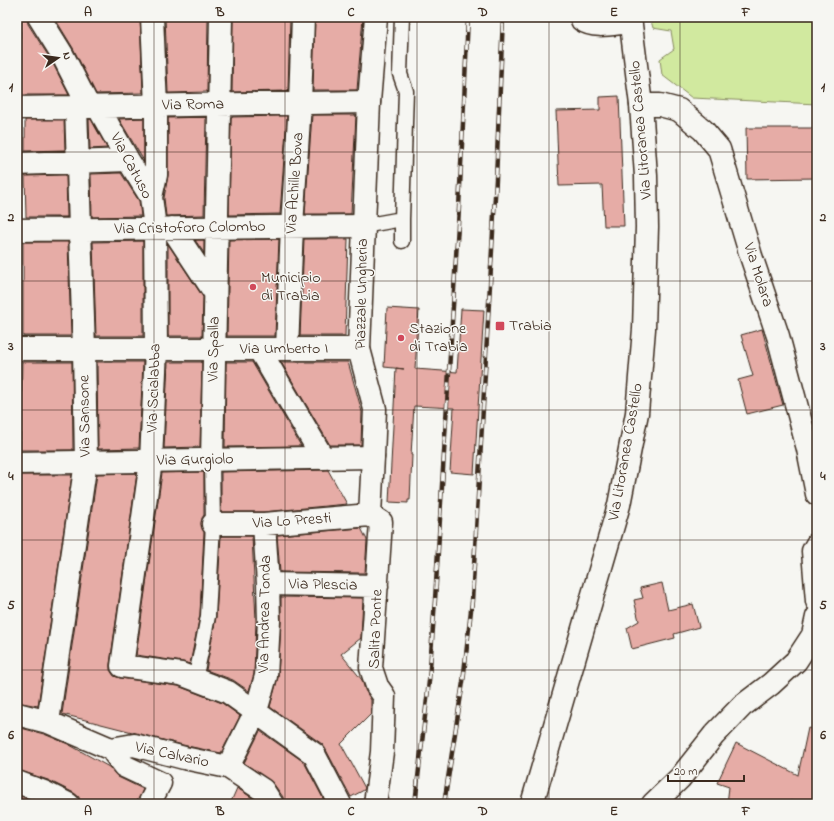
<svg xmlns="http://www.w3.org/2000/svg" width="834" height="821" viewBox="0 0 834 821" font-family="'Indie Flower',sans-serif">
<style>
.green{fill:#d1e99f;stroke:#868a5e}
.building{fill:#e6aca6;stroke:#3b2a1e}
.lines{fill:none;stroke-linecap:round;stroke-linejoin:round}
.service-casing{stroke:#3b2a1e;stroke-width:17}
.minor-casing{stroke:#3b2a1e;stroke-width:25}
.tertiary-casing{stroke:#3b2a1e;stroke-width:25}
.secondary-casing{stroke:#3b2a1e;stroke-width:25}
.service{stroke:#f6f6f2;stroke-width:14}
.minor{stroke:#f6f6f2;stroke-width:22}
.tertiary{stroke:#f6f6f2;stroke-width:22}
.secondary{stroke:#f6f6f2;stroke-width:22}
.rail-casing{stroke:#3b2a1e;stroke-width:4.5}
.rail{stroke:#f6f6f2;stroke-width:3;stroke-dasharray:9;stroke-linecap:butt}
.grid{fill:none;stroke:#3b2a1e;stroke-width:1;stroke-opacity:0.55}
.poi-dot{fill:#d1495b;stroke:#f6f6f2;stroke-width:1.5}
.labels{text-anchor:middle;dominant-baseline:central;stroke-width:3;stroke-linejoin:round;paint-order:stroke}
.street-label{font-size:16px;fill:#3b2a1e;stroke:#f6f6f2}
.poi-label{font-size:16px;fill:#3b2a1e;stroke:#f6f6f2;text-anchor:start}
.neatline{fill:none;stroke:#3b2a1e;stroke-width:1.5}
.grid-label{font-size:13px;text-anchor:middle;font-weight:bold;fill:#3b2a1e}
</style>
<rect width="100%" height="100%" fill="#f6f6f2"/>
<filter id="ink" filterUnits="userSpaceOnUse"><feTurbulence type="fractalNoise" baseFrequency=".025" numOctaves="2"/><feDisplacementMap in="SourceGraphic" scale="8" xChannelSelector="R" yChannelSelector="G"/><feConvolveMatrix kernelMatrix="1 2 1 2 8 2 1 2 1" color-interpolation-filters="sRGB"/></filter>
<g filter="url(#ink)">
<path class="green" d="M650 17H817V104L692 98 662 75 660 59 674 49 671 31 653 28Z"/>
<path class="building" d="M20 17H27L28 24 51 60 69 95H21Z
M54 17H140L143 93 96 94 73 48Z
M165 17H208L207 92 168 93Z
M233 17H290L288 91 232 92Z
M315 17H363L357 90H313Z
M619 96 624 226H604L602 185 559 186 556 111 600 110V97Z
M312 115H356L351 214H305Z
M287 116 280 214 229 215 231 117Z
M206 117 204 215 166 216 164 198 168 175V118Z
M144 118V161L119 119Z
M89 119H91L107 148 90 149Z
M25 120H64L65 150 25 151Z
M746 128H817V178L747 179Z
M121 173 139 201 141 216 92 217 91 174Z
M66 175 67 217H26L25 176Z
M279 239 275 336H227L229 240Z
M304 239H348L345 336H300Z
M195 240H204V253Z
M143 241V336H96L93 242Z
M23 242H68L71 336H23Z
M168 244 203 297 202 336H168Z
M387 308 419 310 415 369 457 372 461 309 484 310 474 474 450 472 454 408 414 406 411 455H412L410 500H408V503L389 502 396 368 404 369 384 367Z
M762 329 783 405 747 414 738 380 753 376 741 335Z
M22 362H72L73 450H20Z
M97 362H143L139 448 98 449Z
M168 362H202L200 447 164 448Z
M226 362H252L301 446 225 447Z
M281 362H348L362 412 361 445H330Z
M328 470 347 504 263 512H221V472Z
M204 472V515L202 518 201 524 204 532 200 615 190 664 183 662 136 655 162 473Z
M137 473 110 664V670L114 676 120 678 178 686 222 703 240 716 221 753 187 746 62 714 97 474Z
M19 475H72L38 706 17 702V528Z
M361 528 367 540 365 573 280 572 277 535Z
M221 536H252L256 621 254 674 249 691 233 680 206 670 216 617Z
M662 583 668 610 693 604 699 627 674 634 675 638 632 649 627 628 639 621 634 600 643 598 640 588Z
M281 597 363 598 361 638 341 654 362 680 365 690 371 700V714L341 744 365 788 364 790 351 797 325 748 322 744 270 707 278 677 281 622Z
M17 727 44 734 68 744 109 767 118 777 143 789 137 804H80L79 797 74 793 48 780 17 770Z
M808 728 817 729V804L790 801 789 804H727L729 787 717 783 736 743 798 775Z
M260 731 304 762 326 804H284L283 797 273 783 244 763Z
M237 788 254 799 257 804H230Z
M17 795 39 803 40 804H17Z"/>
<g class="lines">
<defs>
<path id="service" d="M402 17 400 74 406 91 402 219
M363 226 402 219V241
M195 679 201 652 208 616 213 524 212 460"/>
<path id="minor" d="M39 17 62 54 89 107
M641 105H660L679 110 703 130 719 149 751 256 778 336 808 449 817 494
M98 107 128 160 151 197 155 228 156 349 151 461 122 666 181 674 228 692 314 754 340 804
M17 108 369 102
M17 164 128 160
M151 197 156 175V106L152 17
M172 228 215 293
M17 230 363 226
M17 349H359
M259 349 323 458
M287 349 292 226 300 103 303 17
M373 457 370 515 381 522 371 668 377 686 384 696 382 752 375 804
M212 460 221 17
M213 524H264L370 515
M817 544 813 551 817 601
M268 584 377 586
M17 714 48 722 111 749 134 745 184 758 228 767 263 790 272 804
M48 722 86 462 84 349 76 107
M111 749 124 766 160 783 149 804
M228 767 256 711 266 676 269 621 268 584 264 524
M17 782 44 792 68 804
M653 804 680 778 714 735 742 706 771 684 796 661 813 635 817 617"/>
<path id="tertiary" d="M581 17 582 20C595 29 615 23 630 22
M17 463 373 457 375 409 359 349 369 102 376 17"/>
<path id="secondary" d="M532 804 619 505 637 413 644 329 647 227 646 176 641 105 630 17"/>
</defs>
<use href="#service" class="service-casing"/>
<use href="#minor" class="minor-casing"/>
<use href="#tertiary" class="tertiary-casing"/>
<use href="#secondary" class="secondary-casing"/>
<use href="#service" class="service"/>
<use href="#minor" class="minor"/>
<use href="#tertiary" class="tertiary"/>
<use href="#secondary" class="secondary"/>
<defs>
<path id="rail" d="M415 804 429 681 435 600 459 208 468 17
M444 804 463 682 472 601 496 179 503 17"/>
</defs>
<use href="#rail" class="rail-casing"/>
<use href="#rail" class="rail"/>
</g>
</g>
<path class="grid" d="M154 17V804M285 17V804M417 17V804M549 17V804M680 17V804M17 152H817M17 281H817M17 410H817M17 540H817M17 670H817"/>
<g class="poi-dot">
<circle cx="253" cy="287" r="4"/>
<rect x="495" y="321" width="10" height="10" rx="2"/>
<circle cx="401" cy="338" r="4"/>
</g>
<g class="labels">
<g class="street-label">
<text transform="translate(193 105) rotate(-1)">Via Roma</text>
<text transform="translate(641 130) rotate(-95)">Via Litoranea Castello</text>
<text transform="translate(131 166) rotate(62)">Via Catuso</text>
<text transform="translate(295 183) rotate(-86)">Via Achille Bova</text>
<text transform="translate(190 228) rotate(-1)">Via Cristoforo Colombo</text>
<text transform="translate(758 275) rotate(72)">Via Molara</text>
<text transform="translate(362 294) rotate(-89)">Piazzale Ungheria</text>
<text transform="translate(214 349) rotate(-89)">Via Spalla</text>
<text x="284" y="349">Via Umberto I</text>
<text transform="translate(154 388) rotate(-88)">Via Scialabba</text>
<text transform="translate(85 416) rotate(-91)">Via Sansone</text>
<text transform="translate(626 452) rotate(-80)">Via Litoranea Castello</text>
<text transform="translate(195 460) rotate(-1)">Via Gurgiolo</text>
<text transform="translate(292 521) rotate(-4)">Via Lo Presti</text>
<text transform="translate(323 585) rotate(1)">Via Plescia</text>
<text transform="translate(265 614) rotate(-89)">Via Andrea Tonda</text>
<text transform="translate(376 629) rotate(-88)">Salita Ponte</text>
<text transform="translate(172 755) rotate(12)">Via Calvario</text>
</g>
<g class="poi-label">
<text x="261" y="278">Municipio<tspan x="261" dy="18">di Trabia</tspan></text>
<text x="509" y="326">Trabia</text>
<text x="409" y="329">Stazione<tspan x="409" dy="18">di Trabia</tspan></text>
</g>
</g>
<rect width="834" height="821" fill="none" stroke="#f6f6f2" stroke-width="44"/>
<g transform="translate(58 58) rotate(77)" stroke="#f6f6f2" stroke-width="3" paint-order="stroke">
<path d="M0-3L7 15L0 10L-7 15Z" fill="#3b2a1e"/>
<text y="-6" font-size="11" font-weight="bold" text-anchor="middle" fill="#3b2a1e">N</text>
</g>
<path d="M668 775v6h76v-6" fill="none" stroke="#3b2a1e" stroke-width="2"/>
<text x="674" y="775" font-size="12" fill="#3b2a1e" stroke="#f6f6f2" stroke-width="3" paint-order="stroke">20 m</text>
<rect x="22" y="22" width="790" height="777" class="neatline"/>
<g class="grid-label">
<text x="88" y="16">A</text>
<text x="220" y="16">B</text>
<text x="351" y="16">C</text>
<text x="483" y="16">D</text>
<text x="614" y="16">E</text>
<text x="746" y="16">F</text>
<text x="11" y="91">1</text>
<text x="823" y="91">1</text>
<text x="11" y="221">2</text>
<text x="823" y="221">2</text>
<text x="11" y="350">3</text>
<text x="823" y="350">3</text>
<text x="11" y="480">4</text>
<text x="823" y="480">4</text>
<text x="11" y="609">5</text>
<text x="823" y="609">5</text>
<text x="11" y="739">6</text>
<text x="823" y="739">6</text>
<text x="88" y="815">A</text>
<text x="220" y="815">B</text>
<text x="351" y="815">C</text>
<text x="483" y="815">D</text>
<text x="614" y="815">E</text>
<text x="746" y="815">F</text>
</g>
</svg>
